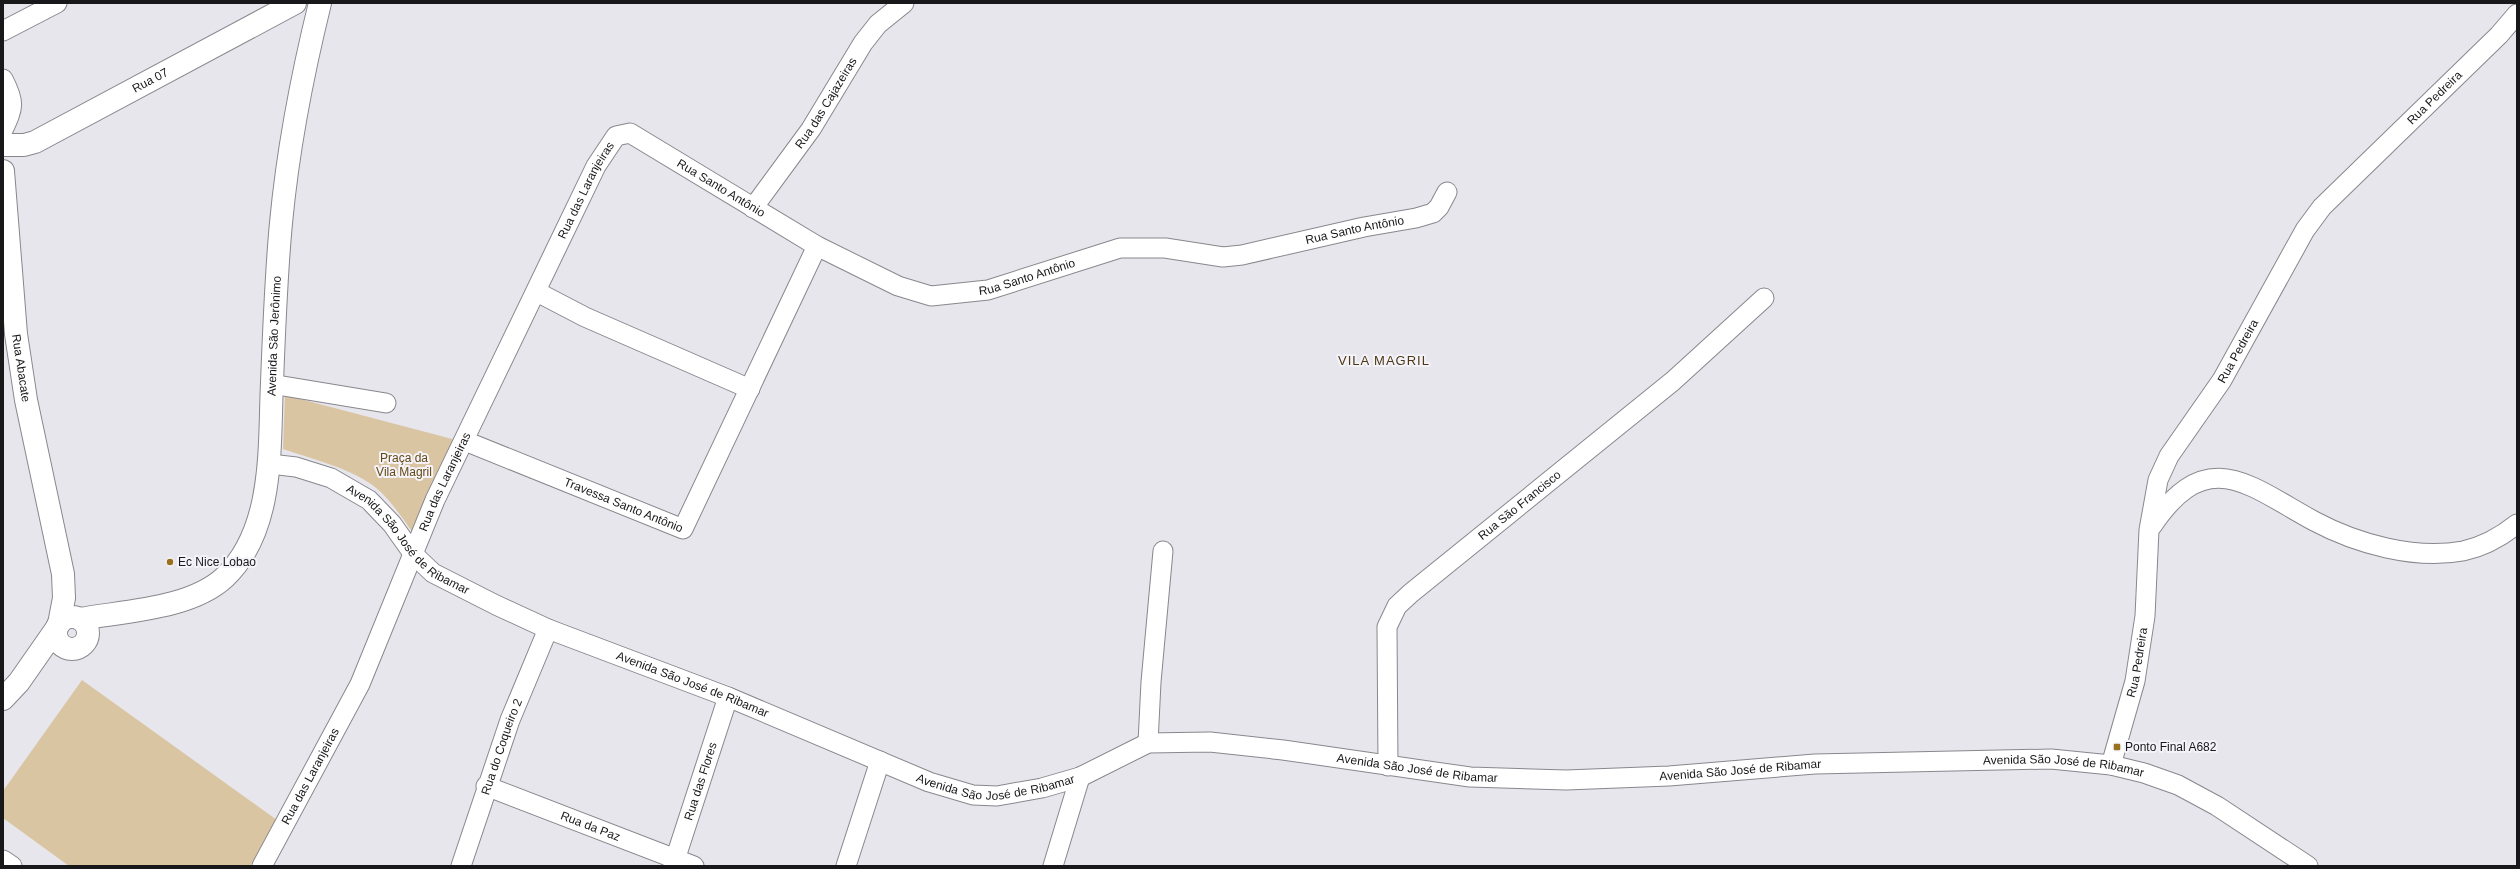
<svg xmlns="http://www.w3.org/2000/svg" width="2520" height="869" viewBox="0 0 2520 869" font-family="Arial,sans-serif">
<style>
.green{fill:#dac5a2}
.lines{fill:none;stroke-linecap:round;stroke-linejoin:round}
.minor-casing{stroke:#89878d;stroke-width:21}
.tertiary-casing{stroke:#89878d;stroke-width:24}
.secondary-casing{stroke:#89878d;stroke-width:24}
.minor{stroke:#fff;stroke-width:19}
.tertiary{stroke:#fff;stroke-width:22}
.secondary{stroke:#fff;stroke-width:22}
.poi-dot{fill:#99711d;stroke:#f5f3fa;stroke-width:1.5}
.labels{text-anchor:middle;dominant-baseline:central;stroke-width:4;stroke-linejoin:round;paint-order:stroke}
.street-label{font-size:12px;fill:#18181a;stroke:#f5f3fa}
.park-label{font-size:12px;fill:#644913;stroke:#f5f3fa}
.poi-label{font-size:12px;fill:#18181a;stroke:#f5f3fa;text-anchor:start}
.neighbourhood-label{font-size:13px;letter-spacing:1px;fill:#4c3813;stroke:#f5f3fa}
</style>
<rect width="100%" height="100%" fill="#e7e6ed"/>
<path class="green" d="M285 395 456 440 413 533C401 516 388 496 371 484 346 467 312 459 283 449Z
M82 680 281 823 250 866H69L3 818V791Z"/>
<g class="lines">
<defs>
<g id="minor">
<path d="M3 31 57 3"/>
<path d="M3 79C15 102 14 107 3 130"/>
<path id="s1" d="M753 208 811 129 863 43 878 24 904 3"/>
<path d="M537 292 585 317 750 389"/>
<path d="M271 384 386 403"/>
<path id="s2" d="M465 441 683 529 817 246"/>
<path id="s3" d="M270 464 296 467 331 478 369 500 392 524 414 555 433 573 496 605 548 629 728 697 929 782 973 795 997 796 1042 788 1080 777 1148 743 1210 742 1283 750 1470 777 1566 780 1669 776 1815 764 2051 759 2111 765 2144 773 2178 785 2217 806 2308 866"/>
<path d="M2152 526C2207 444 2248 485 2314 521 2357 544 2415 560 2463 551 2482 547 2502 536 2517 524"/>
<path d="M1148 743 1151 682 1163 551"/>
<path id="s4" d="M2111 765 2135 681 2145 616 2149 530 2158 480 2169 456 2222 380 2305 230 2322 207 2499 35 2517 14"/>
<path id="s5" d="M1388 766 1387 627 1397 606 1411 593 1673 381 1764 298"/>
<path id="s6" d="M486 786 694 866"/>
<path d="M3 860 12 866"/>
<path id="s7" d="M262 866 360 684 435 500 596 166 616 136 630 133 817 246 898 286 931 296 988 290 1120 248H1165L1223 257 1242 255 1364 227 1416 218 1433 213 1439 207 1447 192"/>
<path id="s8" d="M461 866 510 720 548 629"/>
<path id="s9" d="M673 866 728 697"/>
<path d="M846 866 880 761"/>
<path d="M1053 866 1080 777"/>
</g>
<g id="tertiary">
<path id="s10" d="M3 145H24L35 142 295 3"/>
<path id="s11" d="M3 171 16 334 26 400 63 574 64 598 59 624"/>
</g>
<g id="secondary">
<circle cx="72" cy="633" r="16"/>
<path id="s12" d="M80 619C125 611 191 609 225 577 275 529 269 446 272 383 274 330 276 276 281 223 288 148 302 76 320 3"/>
<path d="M3 699 19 682 56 629"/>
</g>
</defs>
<use href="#minor" class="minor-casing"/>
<use href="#tertiary" class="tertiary-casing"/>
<use href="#secondary" class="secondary-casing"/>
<use href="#minor" class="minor"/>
<use href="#tertiary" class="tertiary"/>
<use href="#secondary" class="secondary"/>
</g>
<g class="poi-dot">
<circle cx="170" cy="562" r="4"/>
<rect x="2113" y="743" width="8" height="8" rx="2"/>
</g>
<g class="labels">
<g class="street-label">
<text stroke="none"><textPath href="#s10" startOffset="163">Rua 07</textPath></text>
<text stroke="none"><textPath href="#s4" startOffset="766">Rua Pedreira</textPath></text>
<text stroke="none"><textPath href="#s1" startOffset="128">Rua das Cajazeiras</textPath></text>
<text stroke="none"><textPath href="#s7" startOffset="933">Rua Santo Antônio</textPath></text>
<text stroke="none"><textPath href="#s7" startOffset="750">Rua das Laranjeiras</textPath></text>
<text stroke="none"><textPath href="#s7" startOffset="1604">Rua Santo Antônio</textPath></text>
<text stroke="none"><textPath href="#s7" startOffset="1268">Rua Santo Antônio</textPath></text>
<text stroke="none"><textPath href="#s12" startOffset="405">Avenida São Jerônimo</textPath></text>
<text stroke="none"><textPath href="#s4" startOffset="442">Rua Pedreira</textPath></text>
<text stroke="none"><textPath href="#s11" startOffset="198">Rua Abacate</textPath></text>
<text stroke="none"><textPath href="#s7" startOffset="426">Rua das Laranjeiras</textPath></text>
<text stroke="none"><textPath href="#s2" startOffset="171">Travessa Santo Antônio</textPath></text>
<text stroke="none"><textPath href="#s5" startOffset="321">Rua São Francisco</textPath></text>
<text stroke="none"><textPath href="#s3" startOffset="163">Avenida São José de Ribamar</textPath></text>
<text stroke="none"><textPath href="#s4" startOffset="106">Rua Pedreira</textPath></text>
<text stroke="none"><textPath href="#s3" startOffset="487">Avenida São José de Ribamar</textPath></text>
<text stroke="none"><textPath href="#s8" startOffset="126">Rua do Coqueiro 2</textPath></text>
<text stroke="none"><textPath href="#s3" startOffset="1245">Avenida São José de Ribamar</textPath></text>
<text stroke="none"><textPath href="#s3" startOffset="1893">Avenida São José de Ribamar</textPath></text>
<text stroke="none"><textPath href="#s3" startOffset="1569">Avenida São José de Ribamar</textPath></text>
<text stroke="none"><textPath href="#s7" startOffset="102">Rua das Laranjeiras</textPath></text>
<text stroke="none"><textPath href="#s3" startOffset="811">Avenida São José de Ribamar</textPath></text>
<text stroke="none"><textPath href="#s9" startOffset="89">Rua das Flores</textPath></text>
<text stroke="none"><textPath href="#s6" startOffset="112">Rua da Paz</textPath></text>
</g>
<g class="park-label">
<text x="404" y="458">Praça da<tspan x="404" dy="14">Vila Magril</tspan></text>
</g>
<g class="poi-label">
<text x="178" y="562">Ec Nice Lobao</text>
<text x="2125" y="747">Ponto Final A682</text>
</g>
<g class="neighbourhood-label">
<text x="1384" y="360">VILA MAGRIL</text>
</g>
</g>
<rect width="2520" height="869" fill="none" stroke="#18181a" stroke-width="8"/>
</svg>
